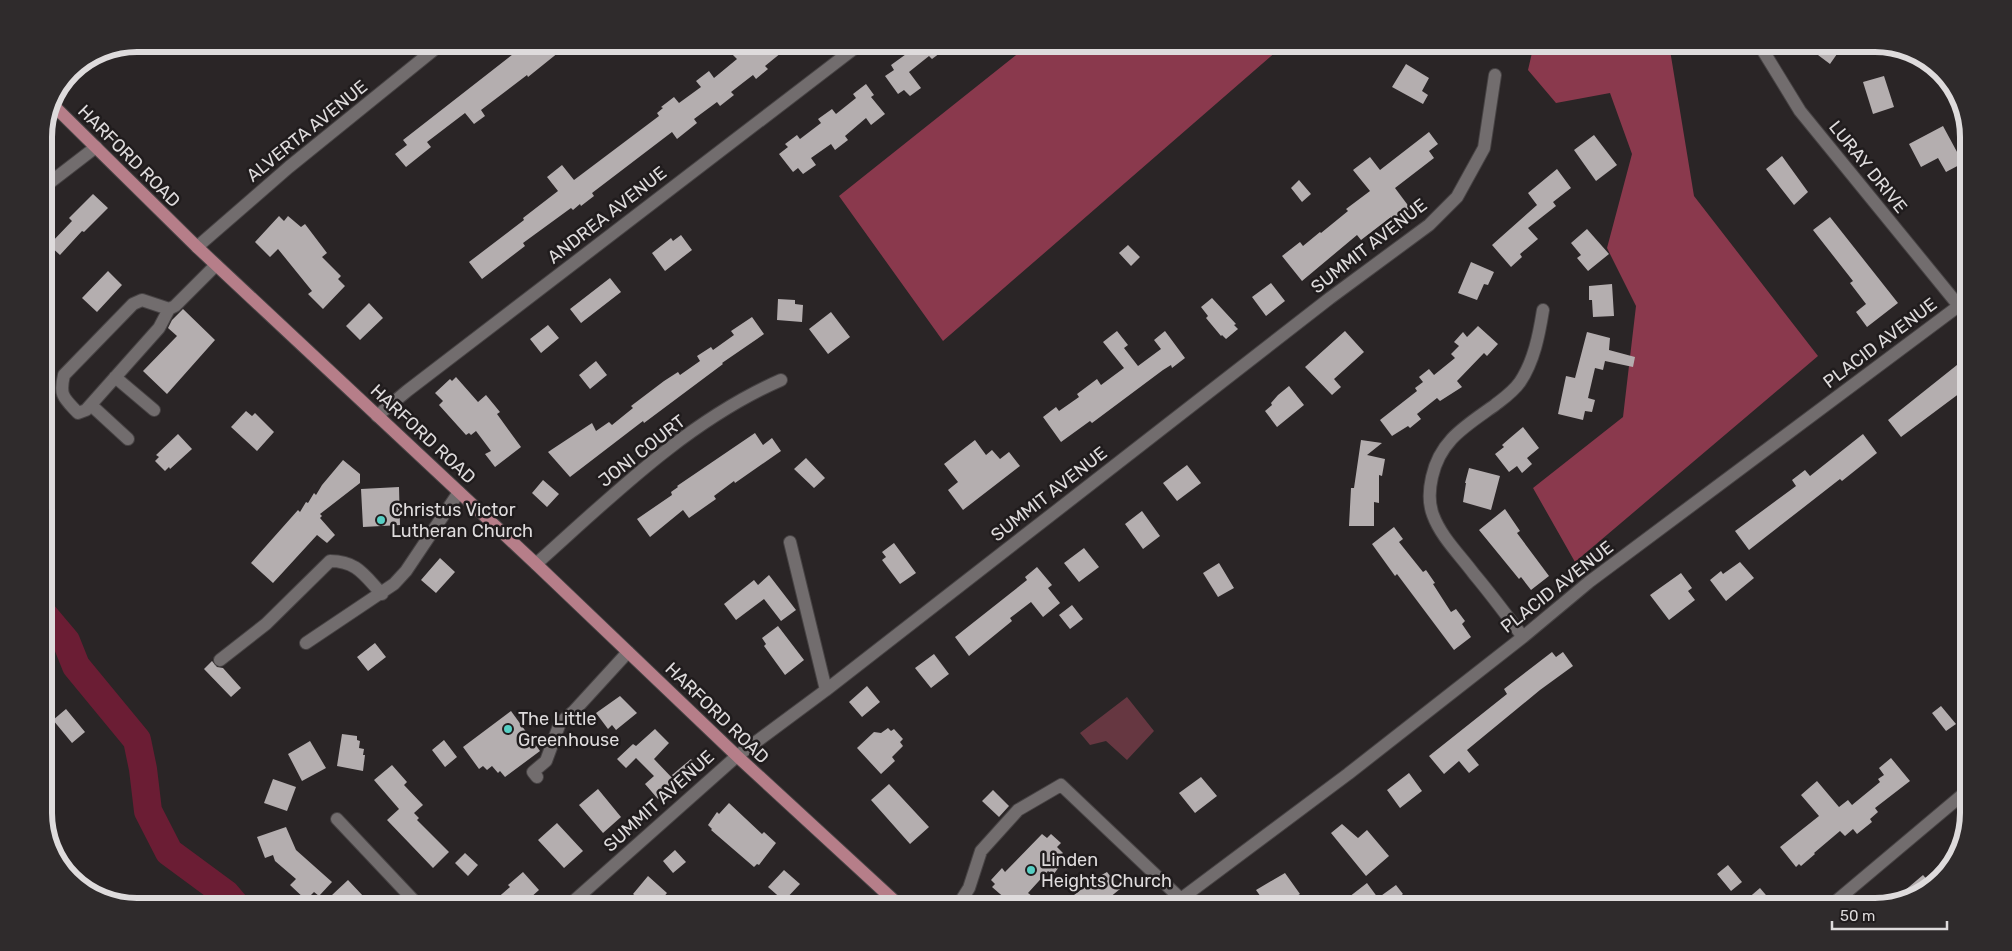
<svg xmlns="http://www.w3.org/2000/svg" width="2012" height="951" viewBox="0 0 2012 951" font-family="Rubik,sans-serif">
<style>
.green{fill:#663741}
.forest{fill:#8a394d}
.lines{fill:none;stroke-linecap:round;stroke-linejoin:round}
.river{stroke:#6b1d34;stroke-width:28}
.building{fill:#b4aeaf}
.minor-casing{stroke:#474344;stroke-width:14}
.major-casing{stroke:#474344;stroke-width:14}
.minor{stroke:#726d6e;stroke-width:12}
.major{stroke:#b67e89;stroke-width:12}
.poi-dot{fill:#56cec3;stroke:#201c1d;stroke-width:2}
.labels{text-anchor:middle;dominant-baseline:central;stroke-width:5;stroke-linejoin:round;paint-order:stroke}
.street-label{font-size:18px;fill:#dedbdc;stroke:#201c1d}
.poi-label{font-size:18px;fill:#dedbdc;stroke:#201c1d;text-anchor:start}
.rim{fill:none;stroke:#dedbdc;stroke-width:6}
</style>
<rect width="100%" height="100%" fill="#2a2526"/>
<path class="green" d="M1127 697 1154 731 1127 760 1106 741 1090 745 1080 733Z"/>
<path class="forest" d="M1030 44H1285L943 341 839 196Z
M1534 44H1669L1694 196 1818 356 1575 562 1533 488 1623 417 1636 306 1607 248 1632 154 1610 93 1556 103 1528 70Z"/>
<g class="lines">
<path class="river" d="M44 615 66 641 76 666 137 740 143 769 148 811 169 852 226 894 237 907"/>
</g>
<path class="building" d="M526 44H569L528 77 527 75 481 110 485 116 474 124 465 113 427 142 431 147 406 167 395 154 407 145 403 140Z
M744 44H792L765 66 768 69 756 79 753 75 731 92 734 95 720 106 717 102 694 119 697 123 677 139 672 132 592 193 594 196 581 206 580 204 573 210 571 208 523 243 525 246 482 279 469 262 524 220 523 218 558 191 547 177 562 165 574 180 659 116 657 113 663 108 661 107 674 97 679 103 701 87 696 81 709 71 714 78 737 59 732 54Z
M920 44H952L932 59 929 56 909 72 921 88 910 96 904 90 898 94 885 76 894 70 891 65Z
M1826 44H1844L1830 64 1818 55Z
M1406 64 1429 78 1422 91 1428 95 1423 104 1392 87Z
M1884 76 1894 107 1873 114 1863 82Z
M866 84 874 95 871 97 885 114 871 125 866 118 845 136 848 140 835 150 831 144 811 158 816 165 803 174 798 168 793 172 779 154 788 147 785 144 797 135 800 139 821 123 818 119 832 109 836 114 856 98 853 94Z
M1943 126 1963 163 1946 172 1938 158 1921 167 1909 144Z
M1429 132 1438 144 1429 151 1434 158 1395 188 1410 208 1394 221 1391 217 1361 240 1357 235 1302 281 1282 256 1300 242 1303 246 1320 232 1321 233 1348 211 1346 209 1370 191 1353 170 1370 157 1380 170Z
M1594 135 1617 165 1596 181 1574 150Z
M1782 156 1808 192 1794 205 1766 169Z
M1557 169 1571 188 1553 202 1556 206 1528 228 1538 239 1520 254 1522 257 1511 267 1492 245 1537 205 1528 193Z
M1299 180 1311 194 1302 202 1291 188Z
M93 194 108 208 84 232 82 231 60 255 49 245 72 221 69 218Z
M279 216 284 221 288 216 301 227 305 224 327 253 322 257 341 276 338 279 345 286 323 309 308 294 312 291 278 249 270 257 255 242Z
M1830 217 1898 303 1867 327 1856 312 1866 304 1850 283 1853 281 1813 230Z
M1587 229 1609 254 1588 271 1577 258 1581 255 1571 243Z
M681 235 692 250 665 271 652 253 671 238 673 241Z
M1128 245 1140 257 1131 266 1119 253Z
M1471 262 1494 272 1488 285 1484 284 1477 300 1458 293Z
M108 271 122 285 97 312 82 298Z
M610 278 621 292 581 323 570 309Z
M1271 283 1285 301 1266 316 1252 297Z
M1612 284 1614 316 1593 317 1592 300H1589V286Z
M1212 298 1236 324 1234 325 1238 329 1226 339 1222 335 1221 336 1206 318 1208 316 1201 307Z
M778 299 795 300V304L803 305 802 322 777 320Z
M369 303 383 318 360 340 346 326Z
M183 309 215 340 167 394 143 371 177 336 168 328 172 320Z
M831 312 850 337 828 354 809 329Z
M752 317 764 334 757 339 722 363 723 364 644 423 643 421 570 477 548 452 592 423 596 431 609 422 612 425 633 408 631 406 664 381 678 372 680 375 700 361 697 356 711 347 713 350 734 335 731 331Z
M548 325 559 338 541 353 530 339Z
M1478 326 1498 344 1487 356 1484 353 1457 381 1462 387 1440 401 1437 398 1417 414 1421 419 1410 428 1408 426 1392 436 1380 420 1417 391 1415 388 1423 382 1419 377 1429 369 1434 375 1455 358 1451 354 1459 346 1454 342 1463 332 1467 337Z
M1117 331 1128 345 1124 348 1138 366 1161 349 1154 340 1165 331 1185 358 1172 368 1171 365 1163 370 1092 423 1090 421 1061 442 1043 417 1056 407 1059 411 1079 397 1077 394 1097 379 1101 385 1124 368 1103 342Z
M1345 331 1364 352 1334 379 1341 387 1332 395 1305 367Z
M1587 332 1610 338 1609 350 1635 357 1633 367 1605 361 1603 370 1595 368 1588 398 1595 400 1592 412 1585 411 1583 420 1558 414 1566 376 1575 378Z
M596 361 607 375 590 389 579 375Z
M1962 361 1968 369V387L1901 437 1888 420Z
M456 377 478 402 486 395 500 412 497 414 521 447 495 467 485 454 491 451 476 431 471 435 469 433 466 435 439 405 443 401 435 393 450 379 452 381Z
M1289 386 1304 405 1277 427 1265 411 1272 405 1271 403 1278 395Z
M246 411 252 416 255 413 274 432 257 451 231 427Z
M1523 427 1539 448 1527 458 1532 464 1522 473 1517 466 1509 472 1495 454 1504 447 1502 445 1510 438Z
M755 433 763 445 772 438 781 451 735 483 734 481 714 496 716 499 689 518 683 510 650 537 637 519 672 495 671 492 678 487 677 486Z
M178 434 192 449 170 469 169 467 165 471 155 461 159 457 156 455Z
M1863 434 1877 453 1842 481 1840 479 1749 550 1735 531 1796 486 1792 480 1805 470 1810 476Z
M975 440 986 455 992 450 1000 459 1009 452 1020 466 963 510 948 490 958 482 944 464Z
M1361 440 1382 443 1367 455 1385 459 1382 476 1379 475V503L1374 502V526H1349L1351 488H1354Z
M806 458 825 478 814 488 794 469Z
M343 460 360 474V483L320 514 322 516 320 518 335 535 327 543 317 535 273 583 251 563 298 510 300 512 306 502 308 503 314 493 316 495 322 485Z
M1187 465 1201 483 1177 501 1163 483Z
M1469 468 1500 476 1491 510 1463 502 1466 483H1465Z
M543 480 559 494 547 507 532 493Z
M399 487 400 525 363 527 361 489Z
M1505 509 1520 531 1517 533 1549 576 1531 590 1521 577 1519 579 1479 530Z
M1142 511 1160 536 1143 549 1125 524Z
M1394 527 1403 539 1399 542 1423 572 1426 570 1435 583 1433 584 1451 612 1456 609 1465 621 1462 624 1471 637 1454 650 1397 574 1395 576 1372 544Z
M894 543 916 573 900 584 882 560 886 557 882 552Z
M1084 548 1099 567 1079 582 1064 563Z
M440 558 455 572 436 593 421 580Z
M1740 562 1754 578 1726 601 1710 580 1721 571 1723 574Z
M1219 563 1234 588 1218 597 1203 573Z
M1037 567 1052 585 1048 588 1060 603 1043 617 1031 602 1010 618 1012 621 969 656 955 637 1027 580 1025 577Z
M1681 573 1692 588 1688 591 1695 600 1669 620 1650 595Z
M769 575 796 610 781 621 764 599 736 620 724 604 754 580 758 585Z
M1072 605 1083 619 1070 629 1059 615Z
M778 626 804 660 785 675 764 646 766 644 762 638Z
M375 643 386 657 368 671 357 657Z
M1552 652 1556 657 1563 652 1573 666 1540 690 1467 750 1479 765 1469 773 1459 761 1444 774 1429 756 1507 694 1504 689Z
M934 654 949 674 931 688 915 668Z
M212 661 217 667 223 668 241 688 231 697 204 669Z
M867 686 880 702 862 717 849 702Z
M620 696 637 713 616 730 612 725 608 729 596 713Z
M1941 706 1956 724 1946 731 1932 713Z
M66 709 85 732 72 743 53 720Z
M511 711 540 751 505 777 500 771 498 773 492 766 487 770 483 766 479 769 463 747Z
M888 728 891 731 894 729 903 739 900 742 903 746 892 757 895 761 881 774 857 748 874 732 881 733Z
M655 729 669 743 654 759 676 782 658 799 645 784 654 776 636 758 626 768 617 759 633 744 636 746Z
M342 734 357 736V740L360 741 359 748 364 749 363 755H365L363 771 337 766Z
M444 740 457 757 445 767 432 750Z
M310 741 326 768 302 781 288 754Z
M1891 758 1910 781 1875 808 1878 812 1870 819 1872 822 1857 834 1853 829 1845 836 1840 831 1814 853 1815 854 1801 866 1799 864 1796 867 1780 847 1819 816 1801 795 1817 781 1839 807 1848 800 1852 805 1880 782 1878 779 1884 775 1879 768Z
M691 759 700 770 682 786 672 775Z
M392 765 407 782 404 785 423 805 414 813 419 818 417 820 449 852 433 868 387 820 399 809 374 780Z
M1409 773 1422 791 1400 808 1387 790Z
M1201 777 1217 796 1195 813 1179 793Z
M273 779 296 787 287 811 264 803Z
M889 784 929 827 910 844 871 800Z
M598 789 621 817 603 833 579 805Z
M993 790 1009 806 999 817 982 801Z
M729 803 762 834 764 832 776 843 759 865 757 864 754 867 711 830 712 829 708 825 717 812 719 814Z
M557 823 583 851 564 868 538 840Z
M1342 824 1358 838 1367 830 1389 856 1366 876 1331 833Z
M286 827 296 850 332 882 319 896 314 892 306 900 290 885 296 879 275 861 273 855 265 858 257 837Z
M1042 834 1047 838 1051 834 1061 843 1057 847 1063 853 1057 859 1062 863 1053 875 1048 871 1028 893 1032 896 1022 907H1015L992 887 995 884 991 880 1002 868 1005 872Z
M675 850 686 862 673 873 663 861Z
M465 853 478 865 468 876 455 863Z
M1728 865 1742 882 1731 891 1717 874Z
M784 870 800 884 784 901 768 887Z
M523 872 539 890 520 907H487L510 887 508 885Z
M1107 872 1110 876 1111 875 1120 889 1098 907H1058L1098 877Z
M1285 873 1300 894 1279 907H1268L1256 890Z
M1923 875 1932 885 1927 892 1890 903Z
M648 876 667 893 655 907H649L633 894Z
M348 880 364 897 353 907H343L332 895Z
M1367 883 1378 898 1396 885 1403 894 1386 907H1356L1349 897Z
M1760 888 1776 907H1753L1746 900Z"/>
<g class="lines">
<defs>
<path id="minor" d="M1759 44 1800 111 1959 306
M44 187 96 147
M197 247 289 167 441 44
M169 309 142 300 133 304 64 375C59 396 64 398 78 413L86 410 159 328 169 309 175 306 216 265
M115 377 154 410
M91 405 128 439
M377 416 407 391 860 44
M790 542 826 690
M536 564C611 497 687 421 781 380
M1523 637C1507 616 1491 594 1474 574 1460 555 1441 537 1433 515 1428 502 1429 490 1432 477 1440 440 1466 426 1495 405 1504 398 1513 392 1520 382 1534 361 1539 335 1543 310
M306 643 394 584 406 571 459 492
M220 660 266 624 330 561C357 561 364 575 382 594
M537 777 533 772 546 761 560 723 574 711 628 652
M337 819 420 907
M567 907 737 756 826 690 1330 298 1429 225 1457 197 1484 148 1495 75
M957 907 969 888 981 851 1018 810 1061 785 1181 899
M1170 907 1348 774 1523 637 1589 582 1968 299
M1829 907 1968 790"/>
<path id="major" d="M55 107 197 247 536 564 737 756 901 907"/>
</defs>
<use href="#minor" class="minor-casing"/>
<use href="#major" class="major-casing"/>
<use href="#minor" class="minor"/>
<use href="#major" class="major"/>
</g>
<g class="poi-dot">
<circle cx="381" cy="520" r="5"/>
<circle cx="508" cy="729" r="5"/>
<circle cx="1031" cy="870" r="5"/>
</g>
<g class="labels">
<g class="street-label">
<text transform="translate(307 131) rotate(-39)">ALVERTA AVENUE</text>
<text transform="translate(129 156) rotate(45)">HARFORD ROAD</text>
<text transform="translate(1868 167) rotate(51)">LURAY DRIVE</text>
<text transform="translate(607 215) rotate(-38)">ANDREA AVENUE</text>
<text transform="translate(1369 246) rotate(-38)">SUMMIT AVENUE</text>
<text transform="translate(1880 343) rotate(-37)">PLACID AVENUE</text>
<text transform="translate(423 434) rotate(43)">HARFORD ROAD</text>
<text transform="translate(642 451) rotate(-38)">JONI COURT</text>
<text transform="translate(1049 494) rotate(-38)">SUMMIT AVENUE</text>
<text transform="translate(1557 587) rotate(-38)">PLACID AVENUE</text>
<text transform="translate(717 713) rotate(44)">HARFORD ROAD</text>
<text transform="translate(659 801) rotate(-42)">SUMMIT AVENUE</text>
</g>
<g class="poi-label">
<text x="391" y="510">Christus Victor<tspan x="391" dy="21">Lutheran Church</tspan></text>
<text x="518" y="719">The Little<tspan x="518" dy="21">Greenhouse</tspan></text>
<text x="1041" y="860">Linden<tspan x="1041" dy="21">Heights Church</tspan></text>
</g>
</g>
<path d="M0 0H2012V951H0ZM137 52H1875A85 85 0 0 1 1960 137V813A85 85 0 0 1 1875 898H137A85 85 0 0 1 52 813V137A85 85 0 0 1 137 52Z" fill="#2f2b2c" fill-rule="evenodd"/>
<path class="rim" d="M137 52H1875A85 85 0 0 1 1960 137V813A85 85 0 0 1 1875 898H137A85 85 0 0 1 52 813V137A85 85 0 0 1 137 52Z"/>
<path d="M1832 921v8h115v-8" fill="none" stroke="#dedbdc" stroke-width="2.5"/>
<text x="1840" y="921" font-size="15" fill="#dedbdc" stroke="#201c1d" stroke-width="4" paint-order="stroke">50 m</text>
</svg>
